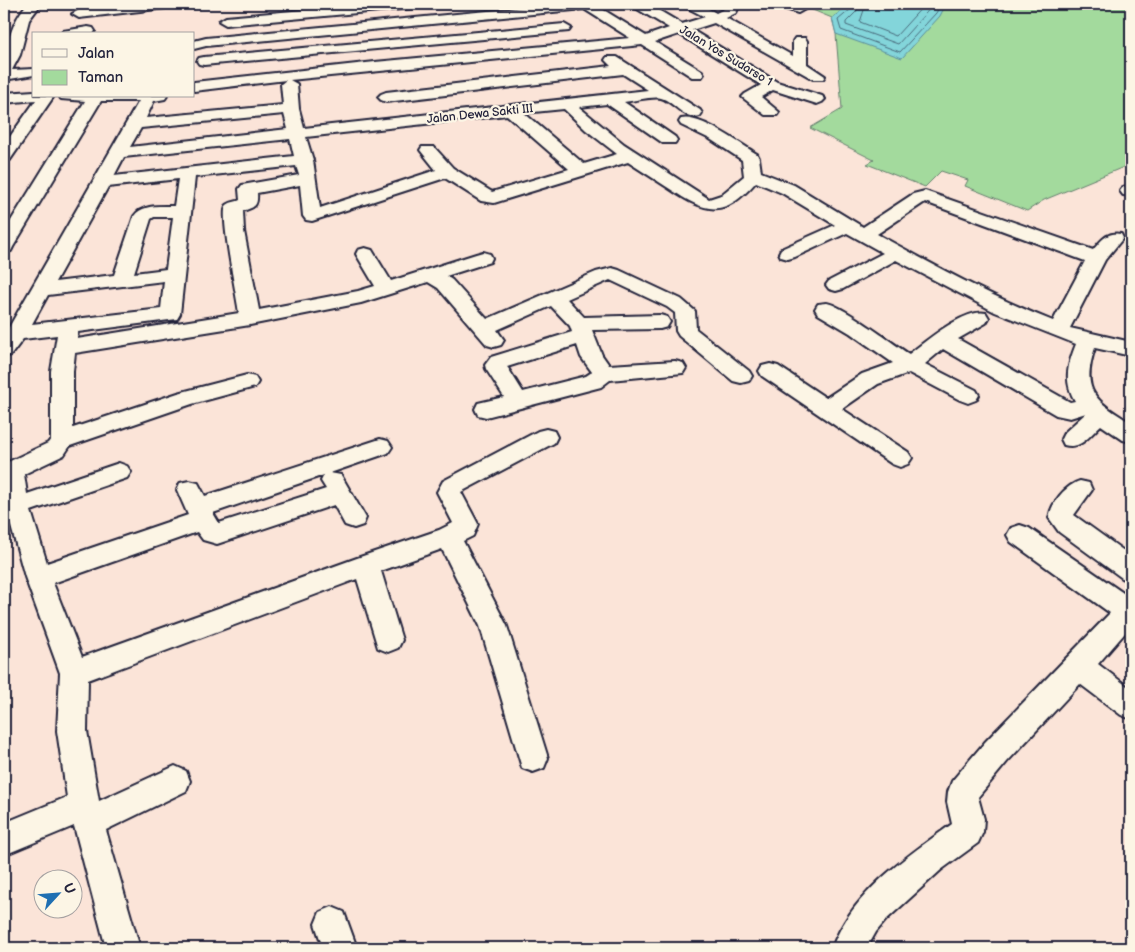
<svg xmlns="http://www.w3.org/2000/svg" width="1135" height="952" viewBox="0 0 1135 952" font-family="'Balsamiq Sans',sans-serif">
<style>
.green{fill:#a3da9d;stroke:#627e6c}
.water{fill:#83d5da;stroke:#5c8d9a}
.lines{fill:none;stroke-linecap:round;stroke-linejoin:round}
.shore{stroke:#496a7b;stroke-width:1}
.minor-casing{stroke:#22223b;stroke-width:4}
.minor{fill:#fcf5e5;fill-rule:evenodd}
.labels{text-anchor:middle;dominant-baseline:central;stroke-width:4.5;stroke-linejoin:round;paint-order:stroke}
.far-street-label{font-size:12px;fill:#22223b;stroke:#fcf5e5}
</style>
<rect width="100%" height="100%" fill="#fbe4d8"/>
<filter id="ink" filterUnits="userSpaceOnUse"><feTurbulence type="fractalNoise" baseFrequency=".02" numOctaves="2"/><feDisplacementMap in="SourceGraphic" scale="10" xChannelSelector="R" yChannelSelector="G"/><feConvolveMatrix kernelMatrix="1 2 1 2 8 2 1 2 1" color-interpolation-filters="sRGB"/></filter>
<g filter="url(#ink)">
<path class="green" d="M798 4H1131V56L1126 58 1131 61V164L1044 200 1027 211 965 186 968 180 941 171 925 187 867 164 874 160 810 128 842 109 836 34 832 18Z"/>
<path class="water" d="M850 4H946L940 16 902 58 836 34 832 18Z"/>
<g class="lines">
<path class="shore" d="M852 4 851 9 838 20 841 30 900 52 936 13 941 4
M859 4 856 12 846 22V25L898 44 934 4
M866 4 860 22 896 36 925 4"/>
<defs>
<path id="minor" d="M27 4H41L29 20 20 55 12 70 34 69V75L4 80C4 54 9 25 27 4Z
M133 4H173L166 8 79 18 72 14 79 10Z
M371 4H419L412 8 226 25 219 21 226 17Z
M559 4H594L646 36 669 28 634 7 633 4H648L682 24 705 17 686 7 685 4H700L716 13 726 8 728 4H740L736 13 726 18 793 56V41L795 38H805L807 41V64L825 76 823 79H813L714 23 692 30 777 82 822 96 825 99 822 102 817 104 773 90 761 97 779 112 777 115H765L742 97 745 94 761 85 679 34 655 42 702 71 704 74 702 77H692L642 45 290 80 297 84 299 109 304 128 648 90 623 74 386 102 381 100 378 97 381 94 386 92 611 66 605 60 607 57H617L700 110 702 113 700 116C683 120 675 102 661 98 653 96 633 101 624 102L675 137 677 140 675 143H663L607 104 579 107 624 144 709 199 721 195 744 176 742 160 710 139 681 125 679 122 681 119C700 114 741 144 757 154L759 158 761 172 794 185 863 227 913 194 925 191 1093 250C1101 241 1107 231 1121 234L1123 238 1105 260 1070 328 1131 342V356L1095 348C1080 392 1096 401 1131 423V442L1123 440 1101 425C1089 436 1081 450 1064 445L1061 439 1064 433 1086 413 1070 418 1056 415 943 349 925 364 976 390 979 395 976 400 968 403 960 400 909 373 878 384 842 409 908 452 912 458 908 464 900 467 892 464 762 376 759 371 762 366 770 364 778 366 826 398 862 374 893 363 850 333 818 314 815 309 818 304C819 304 824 303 826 303 839 303 895 345 909 354 926 341 965 308 986 313L989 318 986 323 958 339 1070 402 1075 401C1063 381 1068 364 1076 344L995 312 896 260 843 289 836 291 829 289 826 285 829 281 883 253 847 233 795 257 788 259 781 257 779 253 781 249 835 225 782 193 756 182C724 218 707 214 670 189 656 180 642 171 628 162L494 203 481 201 445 178 312 221 306 220 303 216 300 185 257 193C258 206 255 207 243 211L244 231 259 310 358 291 375 286 356 254 358 250 365 248 372 250 391 281 476 254 483 252 490 254 492 258 490 262 446 276 452 280 487 319 596 272 612 268 619 270 681 299 695 311 696 329 749 371 752 376 749 381 741 383 733 381 679 336 676 331 675 313 667 307 610 280 567 299 584 317 660 315 667 317 670 322 667 327 660 329 592 330 602 355 609 365 675 361 683 363 686 368 683 373 610 380 601 387 486 417 478 415 475 409 478 403 504 397 486 369 485 365 491 357 572 332 570 326 551 306 497 330 504 340 501 345 494 347 487 345 438 288 428 282 361 303 250 325 75 353 73 371V428L178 393 247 375 255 377 258 382 255 387 192 404 70 446 64 455 24 474 27 494 119 463 127 466 131 472 127 478 31 511 47 563 188 515 177 490 180 483 189 481 198 483 205 496 380 439 388 441 392 447 388 453 330 473 341 475 366 518 363 525 354 528 345 525 334 505 217 544 203 540 197 532 53 583 82 657 357 558 439 530 453 523 437 492 443 481 538 431 546 429 554 431 557 437 554 443 461 492 478 524 473 536 463 541 507 626 548 758 544 768 533 772 522 768 480 626 442 549 381 571 402 640 398 648 388 652 378 648 357 579 88 680 87 731 99 801 175 766 186 771 190 781 186 791 106 830 140 948H106L74 826 4 855V823L67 797 57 731 60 673 25 577 9 519 4 520V466L8 462 48 443 51 439V371L57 335 23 339 11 355 4 357V336L139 101H101L13 247 11 251 4 253V232L85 101 61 99 59 96H167L165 99 154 101 146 118 283 105 281 84 286 80 194 91V82L375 62 630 38 584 9 206 46 194 49V41L206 38ZM564 109 586 130 617 154 584 164 524 113ZM284 114 288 129 130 147 141 128ZM507 115 569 169 492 192 453 168 434 147H422L420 150 436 170 320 208 313 160 306 137ZM290 139 294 156 114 176 124 157ZM296 166 299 175 242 185 239 189 240 200C236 202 229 202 226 206 220 216 237 297 239 313L77 339 78 332 177 319 180 314 195 177ZM178 179 174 206C161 206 142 204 134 216L114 275 55 282 108 187ZM925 202 1085 261 1053 321C992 297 935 266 877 234ZM154 217H173L166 269 134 273 151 219ZM164 281 161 309 32 324 48 295ZM577 345 581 357 592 372 586 376 523 392 508 368 507 367ZM324 475 321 481 326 489 219 523 213 513Z
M778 4H796L805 9 798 13 780 7Z
M564 24 571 28 569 31 204 65 199 64 197 61 199 58 204 57Z
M88 27 93 28 95 31 93 34H61L63 31Z
M34 91V96H54L10 160 4 161V145L36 100 4 103V93Z
M1131 185V196L1123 195 1120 191 1123 187Z
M1080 481 1089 483 1092 490 1074 515 1131 556V581L1122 578 1059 532 1049 518C1051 503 1066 485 1080 481Z
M1020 525 1029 528 1129 597H1131V626L1098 664 1131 689V719L1121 715 1080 684 1007 762 978 797 984 819 983 832 978 843 941 870 886 920 876 932 867 948H832C852 893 906 857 952 824L947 802 948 792 952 781 985 742 1110 613 1011 542 1007 535 1011 528Z
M332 907 344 912 357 948H323L315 924 320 912Z"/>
</defs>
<use href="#minor" class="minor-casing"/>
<use href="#minor" class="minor"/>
</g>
</g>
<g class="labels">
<g class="far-street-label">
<text transform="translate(726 56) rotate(31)">Jalan Yos Sudarso 1</text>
<text transform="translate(480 114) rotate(-6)">Jalan Dewa Sakti III</text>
</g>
</g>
<rect width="1135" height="952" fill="none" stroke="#fcf5e5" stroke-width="20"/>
<rect x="10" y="10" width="1115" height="932" fill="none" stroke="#22223b" stroke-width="2" filter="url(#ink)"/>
<rect x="32" y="32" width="162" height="65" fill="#fcf5e5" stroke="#a5a1a1"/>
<rect x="42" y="49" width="25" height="8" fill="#fcf5e5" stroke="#a5a1a1"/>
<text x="78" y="58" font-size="15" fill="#22223b">Jalan</text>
<rect x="42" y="70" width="25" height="15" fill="#a3da9d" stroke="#a5a1a1"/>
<text x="78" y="82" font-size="15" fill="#22223b">Taman</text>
<g transform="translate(58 894) rotate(64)"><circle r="24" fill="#fcf5e5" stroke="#a5a1a1"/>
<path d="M0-4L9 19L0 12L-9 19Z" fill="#1f6fb2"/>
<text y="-8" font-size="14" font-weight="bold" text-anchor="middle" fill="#22223b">U</text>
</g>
</svg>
